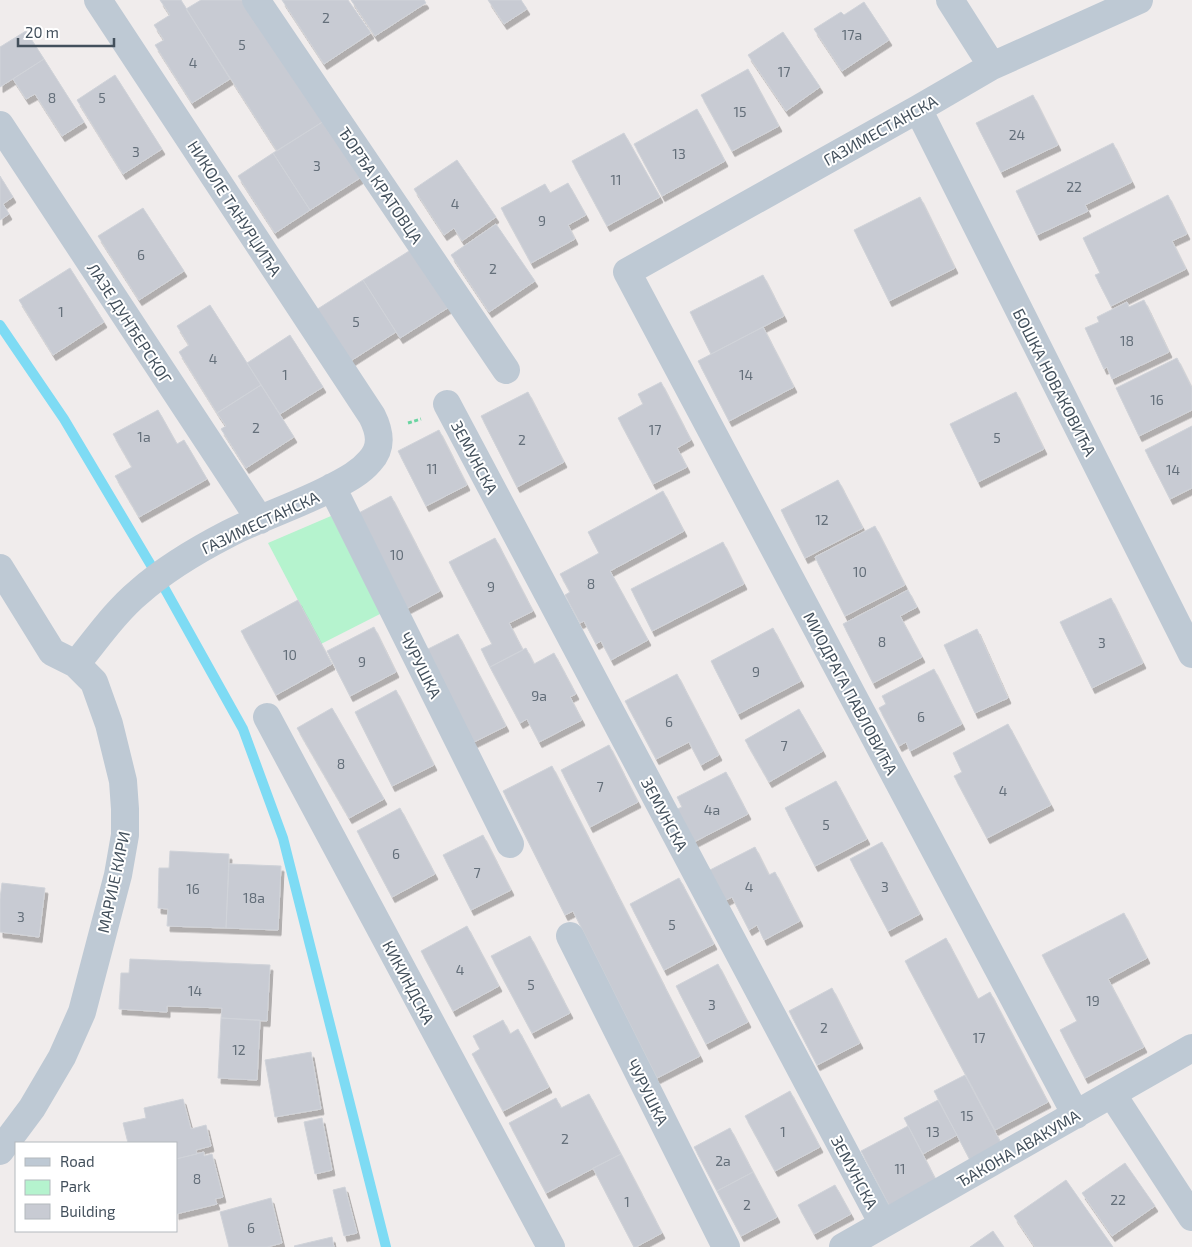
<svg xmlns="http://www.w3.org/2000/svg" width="1192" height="1247" viewBox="0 0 1192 1247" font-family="'Exo 2',sans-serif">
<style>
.green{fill:#b5f3ce}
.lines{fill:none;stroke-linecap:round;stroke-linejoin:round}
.stream{stroke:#7edbf4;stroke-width:10}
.building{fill:#c8cbd3;stroke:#d0d3d9;filter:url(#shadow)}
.path{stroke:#6ad4a1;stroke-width:3;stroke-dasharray:4 2.5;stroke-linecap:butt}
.minor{stroke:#bec9d4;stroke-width:28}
.labels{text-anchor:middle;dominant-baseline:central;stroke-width:4;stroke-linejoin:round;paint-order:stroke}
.number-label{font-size:14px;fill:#646f7a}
.street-label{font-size:16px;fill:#43505c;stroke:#fff}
</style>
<defs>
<filter id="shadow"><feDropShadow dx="3" dy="5.5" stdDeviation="0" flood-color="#0004"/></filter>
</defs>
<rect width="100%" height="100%" fill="#f0ecec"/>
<path class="green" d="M331 516 382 613 321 644 268 543Z"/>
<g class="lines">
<path class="stream" d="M0 325 64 419 161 582 243 729 283 838 386 1247"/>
</g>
<path class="building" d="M160 0H181L230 79 192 103 155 45 164 40 154 25 170 15Z
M201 0H247L324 121 277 151 186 9Z
M282 0H348L371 33 324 64Z
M351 0H424L426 3 375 36Z
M488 0H521L527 9 504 24Z
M864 2 889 40 842 71 814 29 841 12 844 15Z
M26 31 44 59 0 87V47Z
M783 32 820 87 786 111 748 55Z
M44 59 84 122 62 136 35 94 26 99 13 79Z
M748 69 779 126 732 151 701 95Z
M115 75 162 149 123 174 77 100Z
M1033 95 1058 145 1001 172 976 123Z
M697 109 725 161 662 196 634 144Z
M324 121 360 178 310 210 273 153Z
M624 133 660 197 607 226 572 161Z
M1113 143 1132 182 1085 205 1088 211 1037 235 1016 191Z
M273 153 310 210 275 233 238 176Z
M457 160 496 217 462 241 454 228 444 235 414 189Z
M0 176 13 197 3 204 9 214 0 220Z
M568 183 586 215 568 225 575 239 531 263 501 208 545 184 550 193Z
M1168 195 1187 234 1172 241 1186 269 1111 306 1095 275 1100 273 1083 238Z
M920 197 955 268 889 301 854 230Z
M143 208 184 271 139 300 98 236Z
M496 224 535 281 489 312 451 255Z
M417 246 454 304 400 338 363 280Z
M70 268 104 322 53 355 19 300Z
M763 275 784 316 711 354 690 312Z
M363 280 396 332 349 362 316 310Z
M1144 300 1169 352 1112 379 1107 367 1104 369 1085 328 1099 322 1097 317 1127 302 1129 307Z
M210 305 261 385 217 413 179 352 189 345 177 326Z
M763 327 794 387 729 421 698 361Z
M290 335 323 387 280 414 247 363Z
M1177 358 1192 388V410L1139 436 1116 388Z
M661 382 691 440 677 448 687 467 653 484 618 418 643 404 638 394Z
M261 385 294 437 246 468 221 429 226 426 217 413Z
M528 392 564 462 517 487 481 416Z
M1016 392 1044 449 978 482 950 424Z
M158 410 177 444 184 440 207 479 139 517 115 476 132 467 113 434Z
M1192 426V488L1170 499 1145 450Z
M439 430 467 485 426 506 398 451Z
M838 480 863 528 805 558 781 510Z
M663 491 684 531 610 571 648 640 611 660 601 641 596 644 584 621 580 623 565 595 570 592 560 574 599 553 588 532Z
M391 496 440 591 402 611 353 516Z
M875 526 905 585 845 616 815 557Z
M495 538 533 611 509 623 523 650 490 667 481 649 492 644 449 562Z
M723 542 744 584 652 631 631 589Z
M908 590 917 607 900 616 922 657 873 683 843 624Z
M1111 598 1143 663 1092 688 1060 622Z
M298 600 332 664 276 695 241 631Z
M374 627 396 672 350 696 327 651Z
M773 628 801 681 738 714 711 661Z
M977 629 1008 698 975 713 944 645Z
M458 634 506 726 472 743 424 651Z
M526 648 534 664 554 653 576 694 570 697 582 720 539 742 527 719 520 723 490 667Z
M934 669 962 724 910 751 906 742 899 746 879 708 886 704 882 696Z
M677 674 719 755 701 765 689 742 656 759 625 701Z
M396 690 434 765 392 786 355 712Z
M332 708 384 799 349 818 297 728Z
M799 709 823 751 769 782 745 740Z
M1008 724 1051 805 987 838 954 776 962 772 953 753Z
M609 745 638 802 590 827 561 770Z
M552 766 700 1056 657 1078 573 911 565 915 503 791Z
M726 772 748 814 692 843 675 810 682 807 677 797Z
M836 781 867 839 815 866 785 808Z
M400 808 435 874 392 897 357 831Z
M483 835 511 890 471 910 443 855Z
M882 842 920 914 888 931 850 859Z
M755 847 769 875 775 872 800 921 764 940 757 925 749 930 732 897 724 901 708 871Z
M170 851 229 854 226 928 167 926 168 909 158 908 159 868H169Z
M229 864 281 866 278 930 226 928Z
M679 878 714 944 664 970 630 904Z
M2 883 45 888 39 937 0 932V899Z
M1124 913 1147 958 1108 979 1144 1047 1085 1078 1060 1030 1077 1021 1042 955Z
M467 926 499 986 453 1011 421 951Z
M530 936 570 1013 532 1033 491 956Z
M946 938 978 999 990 992 1048 1102 995 1130 905 961Z
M130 959 270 965 267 1021 221 1018 222 1008 167 1006V1012L119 1009 121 973H129Z
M718 964 748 1022 706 1044 676 986Z
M832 988 860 1043 817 1065 789 1011Z
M221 1018 260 1020 257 1080 218 1078Z
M503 1020 510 1034 518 1029 549 1087 503 1111 472 1054 480 1049 473 1036Z
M311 1052 321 1109 275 1117 265 1060Z
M965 1075 1001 1143 970 1160 934 1091Z
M790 1091 820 1147 775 1171 745 1116Z
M589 1094 621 1154 546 1193 509 1123 556 1098 561 1108Z
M183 1099 191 1129 206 1125 211 1146 196 1150 197 1154 176 1159V1143H128L123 1123 146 1118 144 1108Z
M938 1100 957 1135 923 1154 904 1118Z
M322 1118 332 1170 315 1174 304 1122Z
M908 1126 937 1182 890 1207 861 1151Z
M730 1128 753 1172 717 1191 694 1147Z
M204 1152V1156L212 1154 223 1197 215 1199 217 1204 176 1214V1159Z
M621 1154 662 1233 636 1247H634L593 1168Z
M1125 1163 1155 1206 1112 1236 1082 1193Z
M753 1172 777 1217 741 1236 717 1191Z
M1066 1180 1113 1247H1035L1014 1216Z
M835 1185 851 1214 814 1234 798 1205Z
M345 1187 357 1233 344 1236 333 1190Z
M271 1198 282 1243 267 1247H229L220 1212Z
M993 1231 1004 1247H970Z
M332 1237 334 1247H295L294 1246Z"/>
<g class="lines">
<path class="path" d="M408 423 421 419"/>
<path class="minor" d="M256 0 506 370
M950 0 992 66
M918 109 1192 654
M0 125 260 520
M447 404 883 1224
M332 487 510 844
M0 568 52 652 76 664 94 682 109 724 123 781 125 809V835L118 875 82 1012 62 1057 32 1108 0 1151
M76 664C96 640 115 612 139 592 165 569 197 550 228 534 261 517 296 506 329 489 344 481 359 474 370 461 383 447 380 432 372 416L98 0
M267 717 551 1247
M570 936 726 1247
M1112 1094 1192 1217
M1076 1115 627 272 918 109 992 66 1139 0
M843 1247 1192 1048"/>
</g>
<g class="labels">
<g class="number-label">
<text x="326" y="17">2</text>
<text x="852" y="34">17a</text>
<text x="242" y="44">5</text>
<text x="193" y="62">4</text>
<text x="784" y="71">17</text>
<text x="52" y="97">8</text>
<text x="102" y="97">5</text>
<text x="740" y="111">15</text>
<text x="1017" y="134">24</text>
<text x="136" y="151">3</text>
<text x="679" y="153">13</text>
<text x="317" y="165">3</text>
<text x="616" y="179">11</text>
<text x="1074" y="186">22</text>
<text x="455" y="203">4</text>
<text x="542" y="220">9</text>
<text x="141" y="254">6</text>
<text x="493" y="268">2</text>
<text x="61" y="311">1</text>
<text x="356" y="321">5</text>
<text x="1127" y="340">18</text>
<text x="213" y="358">4</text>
<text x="285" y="374">1</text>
<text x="746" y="374">14</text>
<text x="1157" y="399">16</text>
<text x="256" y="427">2</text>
<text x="655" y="429">17</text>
<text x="144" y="436">1a</text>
<text x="997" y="437">5</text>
<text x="522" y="439">2</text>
<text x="432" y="468">11</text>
<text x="1173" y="469">14</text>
<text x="822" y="519">12</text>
<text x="397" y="554">10</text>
<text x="860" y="571">10</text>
<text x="591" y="583">8</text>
<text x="491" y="586">9</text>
<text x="882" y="641">8</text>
<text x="1102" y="642">3</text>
<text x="290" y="654">10</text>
<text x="362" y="661">9</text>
<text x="756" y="671">9</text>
<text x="539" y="695">9a</text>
<text x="921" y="716">6</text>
<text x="669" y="721">6</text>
<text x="784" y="745">7</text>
<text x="341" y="763">8</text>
<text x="600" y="786">7</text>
<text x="1003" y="790">4</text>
<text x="712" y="809">4a</text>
<text x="826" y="824">5</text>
<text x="396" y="853">6</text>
<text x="477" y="872">7</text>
<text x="749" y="886">4</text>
<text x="885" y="886">3</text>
<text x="193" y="888">16</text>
<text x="254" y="897">18a</text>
<text x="21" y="916">3</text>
<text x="672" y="924">5</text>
<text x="460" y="969">4</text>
<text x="531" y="984">5</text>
<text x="195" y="990">14</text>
<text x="1093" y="1000">19</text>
<text x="712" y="1004">3</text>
<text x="824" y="1027">2</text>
<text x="979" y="1037">17</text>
<text x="239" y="1049">12</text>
<text x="967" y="1115">15</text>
<text x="783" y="1131">1</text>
<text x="933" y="1131">13</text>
<text x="565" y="1138">2</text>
<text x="723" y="1160">2a</text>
<text x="900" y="1168">11</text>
<text x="197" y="1178">8</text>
<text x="1118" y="1199">22</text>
<text x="627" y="1201">1</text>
<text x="747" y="1204">2</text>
<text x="251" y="1227">6</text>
</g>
<g class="street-label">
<text transform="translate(880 130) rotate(-29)">ГАЗИМЕСТАНСКА</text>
<text transform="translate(381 185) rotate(56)">ЂОРЂА КРАТОВЦА</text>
<text transform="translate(235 208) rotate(57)">НИКОЛЕ ТАНУРЏИЋА</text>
<text transform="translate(130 323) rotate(57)">ЛАЗЕ ДУНЂЕРСКОГ</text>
<text transform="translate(1055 382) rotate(63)">БОШКА НОВАКОВИЋА</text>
<text transform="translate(475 457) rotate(62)">ЗЕМУНСКА</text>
<text transform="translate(260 522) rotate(-25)">ГАЗИМЕСТАНСКА</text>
<text transform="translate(421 665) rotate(63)">ЧУРУШКА</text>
<text transform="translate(851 693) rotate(62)">МИОДРАГА ПАВЛОВИЋА</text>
<text transform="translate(665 814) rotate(62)">ЗЕМУНСКА</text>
<text transform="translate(113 882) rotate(-78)">МАРИЈЕ КИРИ</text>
<text transform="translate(409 982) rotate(62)">КИКИНДСКА</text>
<text transform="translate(648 1092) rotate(63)">ЧУРУШКА</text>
<text transform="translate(1018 1148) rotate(-30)">ЂАКОНА АВАКУМА</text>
<text transform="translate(855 1172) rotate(62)">ЗЕМУНСКА</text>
</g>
</g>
<rect x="15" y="1142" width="162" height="90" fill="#ffffff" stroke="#b4b9be"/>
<rect x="25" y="1158" width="25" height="8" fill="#bec9d4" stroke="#b4b9be"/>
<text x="60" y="1167" font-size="15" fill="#43505c">Road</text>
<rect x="25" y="1180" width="25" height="15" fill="#b5f3ce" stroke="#b4b9be"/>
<text x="60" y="1192" font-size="15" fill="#43505c">Park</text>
<rect x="25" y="1204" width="25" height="15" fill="#c8cbd3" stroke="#b4b9be"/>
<text x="60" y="1217" font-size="15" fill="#43505c">Building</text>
<path d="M18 38v8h96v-8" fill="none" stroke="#43505c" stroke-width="2.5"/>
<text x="25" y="38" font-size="15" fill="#43505c" stroke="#ffffff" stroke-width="4" paint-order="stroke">20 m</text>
</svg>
